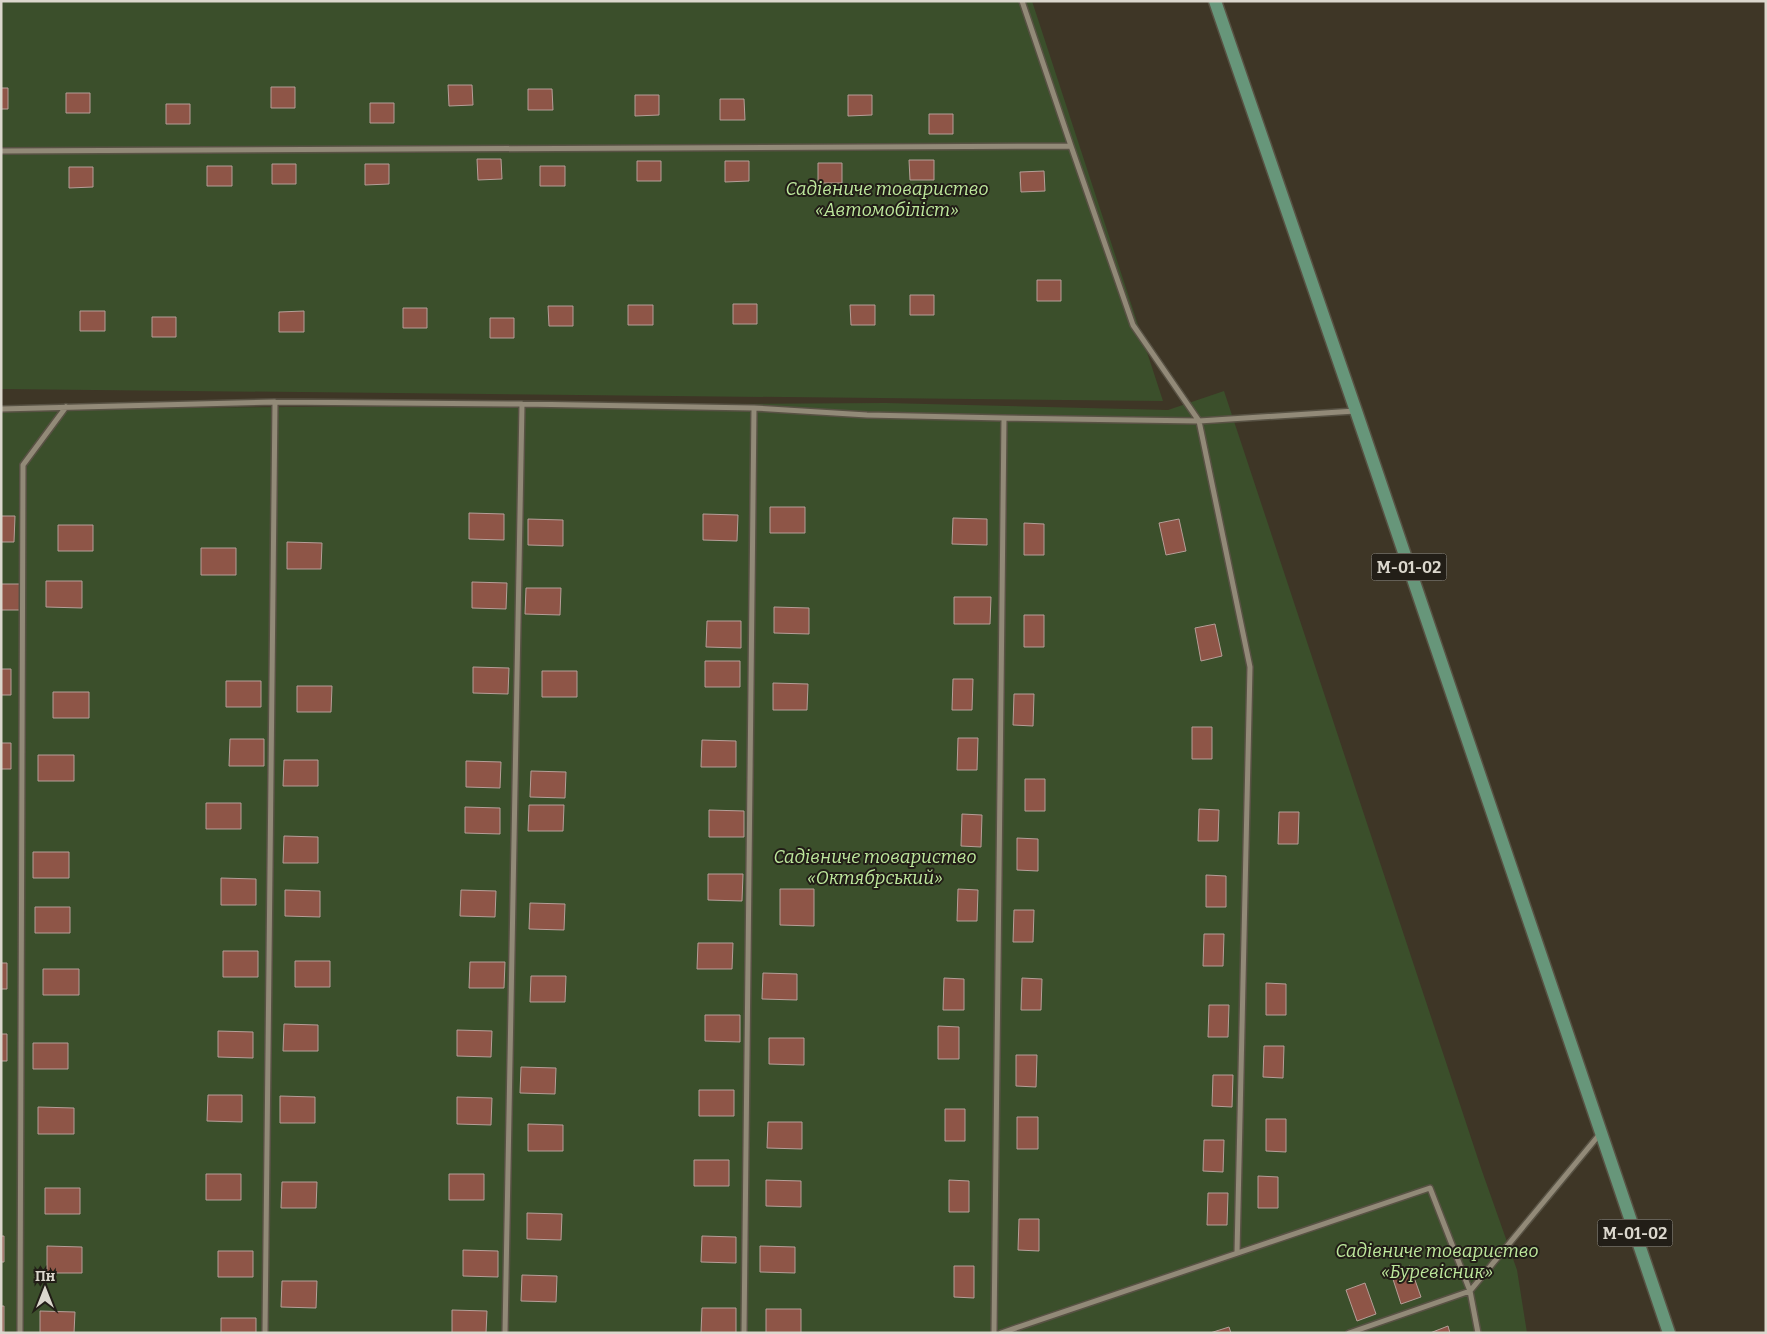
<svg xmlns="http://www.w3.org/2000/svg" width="1767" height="1334" viewBox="0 0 1767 1334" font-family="Bitter,serif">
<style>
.green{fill:#3b4f2b}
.building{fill:#8e5547;stroke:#b59e98}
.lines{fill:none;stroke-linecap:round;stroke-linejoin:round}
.minor-casing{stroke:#585244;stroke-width:8}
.primary-casing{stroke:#585244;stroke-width:15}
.minor{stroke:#928a78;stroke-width:5}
.primary{stroke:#67967a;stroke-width:12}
.labels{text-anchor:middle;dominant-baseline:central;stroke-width:4;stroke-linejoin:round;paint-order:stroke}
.shield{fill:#221e17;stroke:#a4a096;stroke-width:1}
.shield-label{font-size:16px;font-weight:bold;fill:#dbd7cd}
.park-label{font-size:18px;font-style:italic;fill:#bee99d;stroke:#221e17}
</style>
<rect width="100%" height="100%" fill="#3e3626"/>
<path class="green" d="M1 1H1032L1163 401 1 389Z
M1224 391 1482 1171 1517 1270 1527 1333H1V409L886 403 1168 410Z"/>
<path class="building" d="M448 85H472L473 105 449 106Z
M271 87H295V108H271Z
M1 88H8V109H1Z
M528 89H552L553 110H528Z
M66 93H90V113H66Z
M635 95H659V115L635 116Z
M848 95H872V115L848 116Z
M720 99H744L745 120H720Z
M370 103H394V123H370Z
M166 104H190V124H166Z
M929 114H953V134H929Z
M477 159H501L502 179 478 180Z
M909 160H934V180H910Z
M637 161H661V181H637Z
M725 161H749V181L725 182Z
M818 163H842V183H818Z
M272 164H296V184H272Z
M365 164H389V184L365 185Z
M207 166H232V186H207Z
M540 166H565V186H540Z
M69 167H93V187L69 188Z
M1044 171 1045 191 1021 192 1020 172Z
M1037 280H1061V301H1037Z
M910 295H934V315H910Z
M733 304H757V324H733Z
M628 305H653V325H628Z
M850 305H875V325H851Z
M548 306H573V326H549Z
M403 308H427V328H403Z
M80 311H105V331H80Z
M304 311V332H279V312Z
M152 317H176V337H152Z
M490 318H514V338H490Z
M770 507H805V533H770Z
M469 513 504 514V540L469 539Z
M703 514 738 515 737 541 703 540Z
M1 516H15L14 542H1Z
M953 518 987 519V545L952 544Z
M528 519 563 520V546L528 545Z
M1179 519 1186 551 1166 555 1159 523Z
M1024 523 1044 524V555H1024Z
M58 525H93V551H58Z
M287 542 322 543 321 569H287Z
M201 548H236V575H201Z
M46 581H82V608L46 607Z
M472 582 507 583 506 609 472 608Z
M1 584H21V610H1Z
M526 588H561L560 615 525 614Z
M954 597H991L990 624H954Z
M774 607 809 608V634L774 633Z
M1024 615H1044V647H1024Z
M707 621H741V648L706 647Z
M1215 624 1222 656 1201 661 1195 628Z
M705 661H740V687H705Z
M473 667 509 668 508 694 473 693Z
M1 669H11V695H1Z
M542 671H577V697H542Z
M953 679H973L972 710H952Z
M226 681H261V707H226Z
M773 683 808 684 807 710H773Z
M297 686H332L331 712H297Z
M53 692H89V718H53Z
M1014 694H1034L1033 726 1013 725Z
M1192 727H1212V759H1192Z
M958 738H978L977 770H957Z
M230 739H264V766H229Z
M702 740 736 741V767H701Z
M1 743H11V769H1Z
M38 755H74V781H38Z
M284 760H318V786H283Z
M466 761 501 762 500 788 466 787Z
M531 771 566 772 565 798 530 797Z
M1025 779H1045V811H1025Z
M206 803H241V829H206Z
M529 805H564L563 831H528Z
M465 807 500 808V834L465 833Z
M1199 809 1219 810 1218 841H1198Z
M709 810 744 811V837H709Z
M1279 812H1299L1298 844H1278Z
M962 814 982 815 981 847 961 846Z
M284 836 318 837V863H283Z
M1017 838 1038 839V871L1017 870Z
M33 852H69V878H33Z
M708 874H743L742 901 708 900Z
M1206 875 1226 876V907H1206Z
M221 878 256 879V905H221Z
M780 889H814V926L780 925Z
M958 889 978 890 977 921H957Z
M285 890 320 891V917L285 916Z
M461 890 496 891 495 917 460 916Z
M530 903 565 904 564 930 529 929Z
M35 907H70V933H35Z
M1014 910H1034L1033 942H1013Z
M1204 934H1224L1223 966H1203Z
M698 943H733L732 969H697Z
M223 951H258V977H223Z
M295 961H330V987H295Z
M470 962H505L504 988H469Z
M1 963H7V989H1Z
M43 969H79V995H43Z
M763 973 797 974V1000L762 999Z
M531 976H566L565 1002H530Z
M944 978 964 979V1010H943Z
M1022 978 1042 979 1041 1010H1021Z
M1266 983 1286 984V1015H1266Z
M1209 1005H1229L1228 1037H1208Z
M705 1015H740V1042L705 1041Z
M284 1024 318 1025V1051H283Z
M938 1026 959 1027V1059H938Z
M457 1030 492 1031 491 1057 457 1056Z
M218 1031 253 1032V1058L218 1057Z
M1 1034H7V1061H1Z
M769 1038H804V1065L769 1064Z
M33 1043H68V1069H33Z
M1264 1046H1284L1283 1078 1263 1077Z
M1016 1055H1037L1036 1087 1016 1086Z
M521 1067 556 1068 555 1094 520 1093Z
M1213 1075H1233L1232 1107 1212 1106Z
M699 1090H734V1116H699Z
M208 1095H242V1122L207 1121Z
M280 1096 315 1097V1123H280Z
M457 1097 492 1098 491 1125 457 1124Z
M38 1107 74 1108V1134H38Z
M945 1109H965V1141H945Z
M1017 1117H1038V1149H1017Z
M1266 1119H1286V1152L1266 1151Z
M768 1122H802V1149L767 1148Z
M528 1124 563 1125V1151H528Z
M1204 1140H1224L1223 1172 1203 1171Z
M694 1160H729V1186H694Z
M206 1174H241V1200H206Z
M449 1174H484V1200H449Z
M1258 1176 1278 1177V1208H1258Z
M766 1180 801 1181V1207L766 1206Z
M949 1180 969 1181V1212H949Z
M282 1182H317L316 1208H281Z
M45 1188H80V1214H45Z
M1208 1193H1228L1227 1225H1207Z
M527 1213 562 1214 561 1240 527 1239Z
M1019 1219H1039V1251L1018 1250Z
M1 1236H4V1262H1Z
M702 1236 736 1237V1263L701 1262Z
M47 1246 82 1247V1273H47Z
M760 1246 795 1247V1273L760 1272Z
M463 1250 498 1251V1277L463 1276Z
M218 1251H253V1277H218Z
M954 1266H974V1298L954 1297Z
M1410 1266 1421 1297 1401 1304 1391 1273Z
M522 1275 557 1276 556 1302 521 1301Z
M282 1281H317L316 1308 281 1307Z
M1365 1283 1376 1314 1357 1321 1346 1290Z
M1 1306H4V1332H1Z
M702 1308H736V1333H701Z
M766 1309H801V1333H766Z
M452 1310 487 1311 486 1333H452Z
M40 1311 75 1312 74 1333H40Z
M221 1318H256V1333H221Z
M1448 1326 1450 1333H1430Z
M1229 1327 1231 1333H1210Z"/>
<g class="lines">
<defs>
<path id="minor" d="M1022 1 1071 146
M1 151 1071 146 1133 325 1199 421 1250 667 1237 1253
M1 409 275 402 522 404 754 408 867 415 1004 418 1199 421 1355 411
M20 1333 23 465 66 407
M265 1333 275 402
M505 1333 522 404
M744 1333 754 408
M994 1333 1004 418
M1001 1333 1430 1188 1470 1291 1478 1333
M1349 1333 1470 1291 1599 1135"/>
<path id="primary" d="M1215 1 1356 411 1669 1333"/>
</defs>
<use href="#minor" class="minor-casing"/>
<use href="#primary" class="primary-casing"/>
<use href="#minor" class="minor"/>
<use href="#primary" class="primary"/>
</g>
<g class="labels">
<g class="shield">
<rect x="1371.5" y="553.5" width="75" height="27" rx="4"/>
<rect x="1597.5" y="1219.5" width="75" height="27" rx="4"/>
</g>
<g class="shield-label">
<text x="1409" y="567">М-01-02</text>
<text x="1635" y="1233">М-01-02</text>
</g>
<g class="park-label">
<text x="887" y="189">Садівниче товариство<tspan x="887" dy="21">«Автомобіліст»</tspan></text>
<text x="875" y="857">Садівниче товариство<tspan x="875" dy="21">«Октябрський»</tspan></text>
<text x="1437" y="1251">Садівниче товариство<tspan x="1437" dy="21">«Буревісник»</tspan></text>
</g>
</g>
<rect width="1767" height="1334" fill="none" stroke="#dbd7cd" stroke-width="5"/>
<g transform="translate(45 1289)" stroke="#221e17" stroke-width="4" paint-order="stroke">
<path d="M0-4L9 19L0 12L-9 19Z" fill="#dbd7cd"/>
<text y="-8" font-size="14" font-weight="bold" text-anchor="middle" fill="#dbd7cd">Пн</text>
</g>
</svg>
